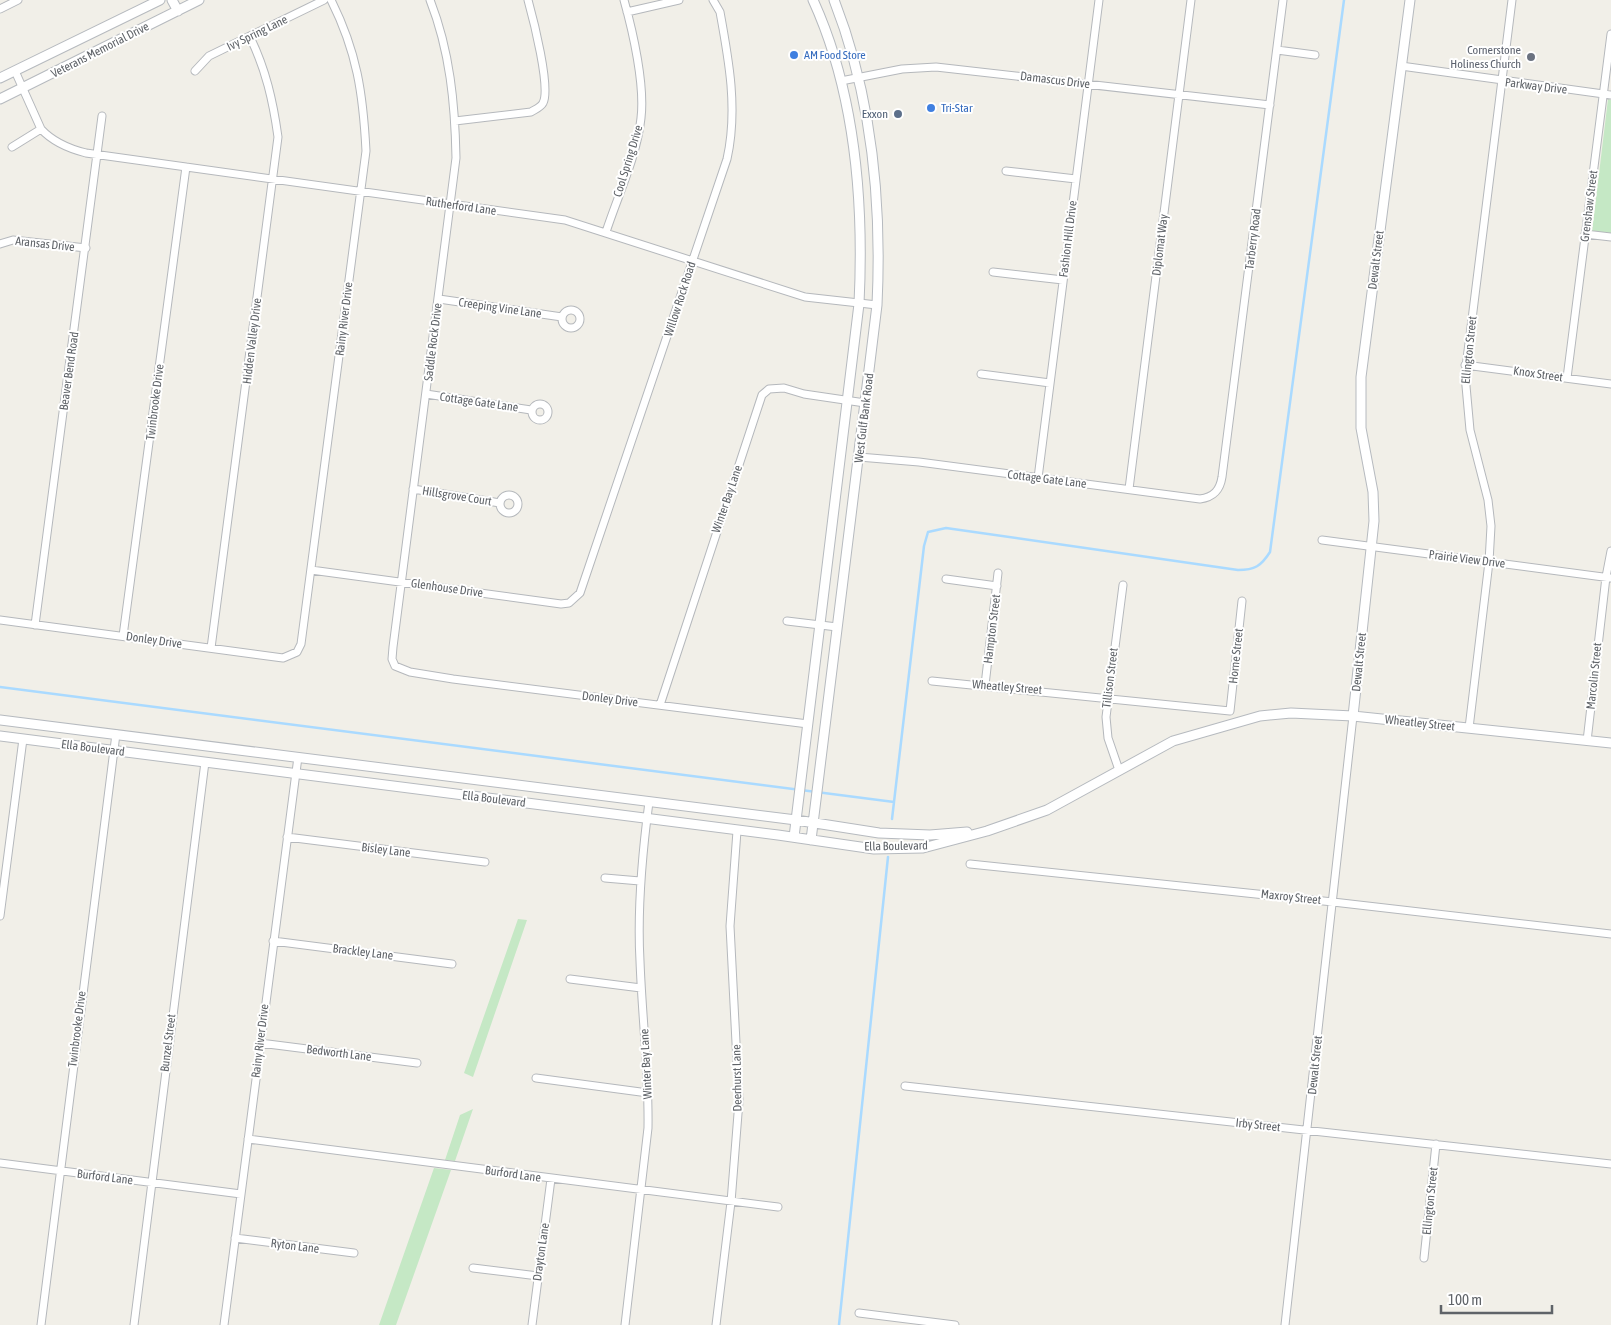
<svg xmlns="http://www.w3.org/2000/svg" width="1611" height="1325" viewBox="0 0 1611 1325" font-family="'Asap Condensed',sans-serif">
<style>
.green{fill:#c5e8c5}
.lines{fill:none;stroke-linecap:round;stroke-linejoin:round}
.stream{stroke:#aadaff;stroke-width:2.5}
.street-casing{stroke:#b5b8bc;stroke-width:9}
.secondary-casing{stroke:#b6babf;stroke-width:11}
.street{stroke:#fff;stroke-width:7}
.secondary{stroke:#fff;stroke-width:9}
.shop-dot{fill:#3f7fe0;stroke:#fff;stroke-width:2}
.worship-dot{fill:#6b7280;stroke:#fff;stroke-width:2}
.service-dot{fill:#5c6f8a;stroke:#fff;stroke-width:2}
.labels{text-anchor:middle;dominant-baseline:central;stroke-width:4;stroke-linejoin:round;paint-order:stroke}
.street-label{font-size:12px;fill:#5f6368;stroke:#fff}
.worship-label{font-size:12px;fill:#5b616d;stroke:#fff;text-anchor:end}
.shop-label{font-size:12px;fill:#366cbe;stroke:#fff;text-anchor:start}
.service-label{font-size:12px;fill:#4e5e75;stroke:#fff;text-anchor:end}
</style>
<rect width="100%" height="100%" fill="#f1efe8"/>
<path class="green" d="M1608 99 1611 100V235L1592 232Z
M518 919 527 920 473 1077 464 1073Z
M473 1109 455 1161 445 1160 460 1115Z
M434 1168 451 1170 396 1325H379Z"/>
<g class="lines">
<path class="stream" d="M0 687 894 802 924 546 928 532 946 528 1238 570C1255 570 1261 566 1270 552L1344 0
M892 819 894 802
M839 1325 888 857"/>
<defs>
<path id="street" d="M430 0C450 51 455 104 456 158L393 647 392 659 395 666 410 672 453 679 808 724
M0 9 18 0
M627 12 679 0
M1277 50 1315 55
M1401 66 1611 95
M15 71 41 129C52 141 70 149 86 153L565 220 805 297 877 305
M195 71 209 56 324 0
M841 81 902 69 936 67 1270 105
M455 121 531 112C536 109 541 107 543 103 551 88 533 18 528 0
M12 147 41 129
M1006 171 1076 179
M606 232C618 195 637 156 641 118 645 85 633 32 624 0
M1585 234 1611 237
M0 244 13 240 86 248
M993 272 1063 280
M439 299 562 317
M562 319a9 9 0 1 1 18 0a9 9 0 1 1-18 0Z
M1465 365 1611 384
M981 374 1050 383
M1567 378 1611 34
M426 394 531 410
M532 412a8 8 0 1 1 16 0a8 8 0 1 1-16 0Z
M859 457 919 462 1200 499C1214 497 1220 490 1222 477L1283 0
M1038 478 1099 0
M413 489 500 503
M1129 489 1191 0
M500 504a9 9 0 1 1 18 0a9 9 0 1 1-18 0Z
M1322 540 1611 578
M311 570 561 604 569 603 580 593 727 159C738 110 729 61 720 12L713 0
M946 579 997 586
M0 620 283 658 297 652 301 644 366 151C363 93 357 52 331 0
M787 621 837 627
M35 625 102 116
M123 636 186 167
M211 648 278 137C273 101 266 70 250 37
M932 681 1230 711 1242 601
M985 685 998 573
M660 705 762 395 769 389 784 388 804 394 865 403
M1469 728 1489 562 1491 526 1488 500 1470 430 1465 375 1512 0
M1587 741 1606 577 1611 551
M1119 770 1108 738 1106 717 1123 585
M287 837 485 862
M970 864 1333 902 1611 934
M605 878 640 881
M0 916 23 739
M273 941 452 964
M570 979 641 988
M260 1043 417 1063
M536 1078 648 1093
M905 1086 1611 1164
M248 1139 778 1207
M0 1163 241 1194
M235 1238 354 1253
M1424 1258 1436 1144
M473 1268 538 1276
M859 1313 955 1325
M41 1325 116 734
M134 1325 205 762
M224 1325 298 757
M532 1325 551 1179
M625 1325 648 1128C649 1072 642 1017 640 961 637 908 642 855 649 802
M716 1325 731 1202 739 1101 730 926 737 831
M1285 1325 1353 716"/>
<path id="secondary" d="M172 0 178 11
M0 78 160 0
M0 99 199 0
M1353 716 1374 521 1373 492 1361 428V377L1410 0
M0 720 796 820 879 833 930 835 967 832
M0 736 778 835 874 849 923 848 987 831 1047 810 1173 741 1260 716 1291 713 1353 716 1611 743
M794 837 859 304C864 202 856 94 813 0
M811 840 877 305C882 201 872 97 834 0"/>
</defs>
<use href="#street" class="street-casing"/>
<use href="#secondary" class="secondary-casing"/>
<use href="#street" class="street"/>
<use href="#secondary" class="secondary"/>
</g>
<g class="shop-dot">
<circle cx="794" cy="55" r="5"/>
<circle cx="931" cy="108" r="5"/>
</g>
<circle class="worship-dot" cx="1531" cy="57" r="5"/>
<circle class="service-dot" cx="898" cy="114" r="5"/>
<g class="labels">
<g class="street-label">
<text transform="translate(257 33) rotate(-26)">Ivy Spring Lane</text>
<text transform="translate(100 50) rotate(-27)">Veterans Memorial Drive</text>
<text transform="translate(1055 80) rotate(7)">Damascus Drive</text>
<text transform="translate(1536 86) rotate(7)">Parkway Drive</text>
<text transform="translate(628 161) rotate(-73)">Cool Spring Drive</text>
<text transform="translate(461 206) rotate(8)">Rutherford Lane</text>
<text transform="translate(1589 206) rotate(-83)">Grenshaw Street</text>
<text transform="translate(1068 239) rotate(-83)">Fashion Hill Drive</text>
<text transform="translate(1253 239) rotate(-83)">Tarberry Road</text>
<text transform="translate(45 244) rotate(6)">Aransas Drive</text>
<text transform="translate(1160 245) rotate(-83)">Diplomat Way</text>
<text transform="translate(1376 260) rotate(-83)">Dewalt Street</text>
<text transform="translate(680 299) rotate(-72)">Willow Rock Road</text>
<text transform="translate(500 308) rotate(8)">Creeping Vine Lane</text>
<text transform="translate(344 319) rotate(-83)">Rainy River Drive</text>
<text transform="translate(252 341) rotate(-83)">Hidden Valley Drive</text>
<text transform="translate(433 342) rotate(-83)">Saddle Rock Drive</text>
<text transform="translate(1469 350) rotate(-84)">Ellington Street</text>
<text transform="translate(69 371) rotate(-82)">Beaver Bend Road</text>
<text transform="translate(1538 374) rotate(8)">Knox Street</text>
<text transform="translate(155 402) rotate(-83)">Twinbrooke Drive</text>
<text transform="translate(479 402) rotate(8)">Cottage Gate Lane</text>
<text transform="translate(864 418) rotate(-83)">West Gulf Bank Road</text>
<text transform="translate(1047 479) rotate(7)">Cottage Gate Lane</text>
<text transform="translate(457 496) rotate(9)">Hillsgrove Court</text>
<text transform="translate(727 499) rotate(-71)">Winter Bay Lane</text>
<text transform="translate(1467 559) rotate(7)">Prairie View Drive</text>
<text transform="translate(447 588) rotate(8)">Glenhouse Drive</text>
<text transform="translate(992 629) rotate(-83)">Hampton Street</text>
<text transform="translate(154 640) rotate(8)">Donley Drive</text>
<text transform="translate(1236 656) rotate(-84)">Horne Street</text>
<text transform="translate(1359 662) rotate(-84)">Dewalt Street</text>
<text transform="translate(1594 676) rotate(-84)">Marcolin Street</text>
<text transform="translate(1110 678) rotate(-83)">Tillison Street</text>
<text transform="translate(1007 687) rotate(5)">Wheatley Street</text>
<text transform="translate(610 699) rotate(7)">Donley Drive</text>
<text transform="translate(1420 723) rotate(6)">Wheatley Street</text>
<text transform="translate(93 748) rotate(7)">Ella Boulevard</text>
<text transform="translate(494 799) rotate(7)">Ella Boulevard</text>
<text transform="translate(896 846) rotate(-1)">Ella Boulevard</text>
<text transform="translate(386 850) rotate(7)">Bisley Lane</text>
<text transform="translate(1291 897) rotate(6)">Maxroy Street</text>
<text transform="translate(363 952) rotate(7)">Brackley Lane</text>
<text transform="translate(77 1029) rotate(-83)">Twinbrooke Drive</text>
<text transform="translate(260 1041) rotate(-83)">Rainy River Drive</text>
<text transform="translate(168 1043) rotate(-83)">Bunzel Street</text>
<text transform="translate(339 1053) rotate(7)">Bedworth Lane</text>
<text transform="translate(646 1064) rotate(-93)">Winter Bay Lane</text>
<text transform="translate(1315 1065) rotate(-84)">Dewalt Street</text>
<text transform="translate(737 1078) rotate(-91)">Deerhurst Lane</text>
<text transform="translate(1258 1125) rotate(6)">Irby Street</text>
<text transform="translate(513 1174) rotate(8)">Burford Lane</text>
<text transform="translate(105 1177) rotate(7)">Burford Lane</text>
<text transform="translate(1430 1201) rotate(-84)">Ellington Street</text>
<text transform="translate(295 1246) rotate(7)">Ryton Lane</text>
<text transform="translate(541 1252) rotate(-82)">Drayton Lane</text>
</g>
<g class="worship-label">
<text x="1521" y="50">Cornerstone<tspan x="1521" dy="14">Holiness Church</tspan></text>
</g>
<g class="shop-label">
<text x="804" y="55">AM Food Store</text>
<text x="941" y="108">Tri-Star</text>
</g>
<g class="service-label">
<text x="888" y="114">Exxon</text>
</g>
</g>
<path d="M1441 1305v8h111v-8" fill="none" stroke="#5f6368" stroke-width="2.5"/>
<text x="1448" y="1305" font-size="15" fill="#5f6368" stroke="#ffffff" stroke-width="4" paint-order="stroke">100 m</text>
</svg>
